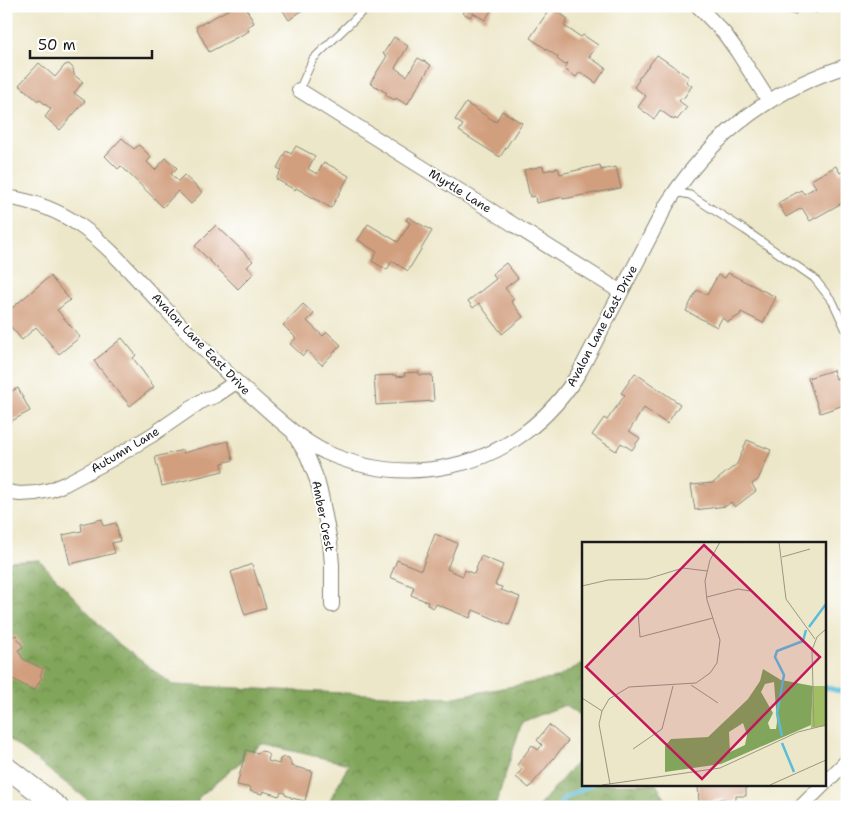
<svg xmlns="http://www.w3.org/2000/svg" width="853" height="813" viewBox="0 0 853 813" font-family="'Shantell Sans',sans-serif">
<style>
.forest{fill:url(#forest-crowns);stroke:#4e603b}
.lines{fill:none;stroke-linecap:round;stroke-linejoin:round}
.stream{stroke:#5cbcda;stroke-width:5}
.building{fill:#d19f7e}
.lane-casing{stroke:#848272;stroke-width:9}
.street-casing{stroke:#848272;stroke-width:16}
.secondary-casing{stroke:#848272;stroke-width:22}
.lane{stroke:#fff;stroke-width:7}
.street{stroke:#fff;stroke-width:14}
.secondary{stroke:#fff;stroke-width:20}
.labels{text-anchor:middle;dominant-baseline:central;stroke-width:4;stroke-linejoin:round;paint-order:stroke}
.street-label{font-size:12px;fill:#1c1c1c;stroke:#fff}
.inset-river{fill:none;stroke:#5cbcda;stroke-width:2.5}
.inset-road{fill:none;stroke:#999684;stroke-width:1}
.view{fill:#c2185b;fill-opacity:0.15;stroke:#c2185b;stroke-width:2.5}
.inset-edge{fill:none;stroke:#1c1c1c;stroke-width:2.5}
</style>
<defs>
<pattern id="forest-crowns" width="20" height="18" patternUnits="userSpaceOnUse" patternTransform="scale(1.25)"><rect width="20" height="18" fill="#81a55a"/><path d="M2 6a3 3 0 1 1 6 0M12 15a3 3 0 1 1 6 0" fill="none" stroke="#69864a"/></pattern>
</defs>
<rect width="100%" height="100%" fill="#fff"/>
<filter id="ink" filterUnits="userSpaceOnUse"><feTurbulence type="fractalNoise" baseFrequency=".02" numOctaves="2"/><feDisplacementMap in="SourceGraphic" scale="10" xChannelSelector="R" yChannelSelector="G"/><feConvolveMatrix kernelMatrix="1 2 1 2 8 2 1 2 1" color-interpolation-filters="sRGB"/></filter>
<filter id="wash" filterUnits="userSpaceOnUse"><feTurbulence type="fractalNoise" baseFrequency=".0096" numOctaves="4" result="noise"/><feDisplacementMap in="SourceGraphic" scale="20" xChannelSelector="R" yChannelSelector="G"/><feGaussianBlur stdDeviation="1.12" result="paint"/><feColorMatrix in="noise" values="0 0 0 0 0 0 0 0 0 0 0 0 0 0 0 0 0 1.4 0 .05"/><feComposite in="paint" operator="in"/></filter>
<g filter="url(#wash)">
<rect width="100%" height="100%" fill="#ede7c9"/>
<path class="forest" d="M39 560 115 641 173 685 449 698 556 678 583 663V719L565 705 522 722 495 807H326L349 764 262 744 198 798V807H97L6 737V562Z
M583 755V784H656L670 807H538Z"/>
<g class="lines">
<path class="stream" d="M824 687 847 693
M558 807 565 798 592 784"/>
</g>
<g id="blocks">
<path class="building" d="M235 6H245L254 23 247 27 249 31 209 52 196 27Z
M280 6H308L289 20Z
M462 6H494L485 20 473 13 470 17 463 13 466 9Z
M819 6 817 13 799 7 795 15 771 7Z
M551 7 568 19 564 26 581 37 583 35 598 45 589 57 606 68 596 83 580 72 576 77 564 69 568 63H567L565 65 557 59 558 57 530 38Z
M394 37 408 46 395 68 407 76 418 58 431 65 407 105 396 98 395 100 385 95 387 93 370 83 387 56 383 54Z
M657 55 689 77 686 82 692 86 683 99 681 98 679 101 687 107 677 120 675 118 674 120 660 110 654 119 638 107 646 96 634 87 639 80 638 79Z
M39 63 55 77 65 65 69 64 73 68 74 75 83 82 74 93 85 101 60 130 45 117 51 109 39 99 38 101 19 85Z
M466 103 496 122 502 111 522 123 500 157 459 131 463 125 455 120Z
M122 138 134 149 139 145 151 157 147 162 155 170 166 158 177 168 171 174 178 181 184 175 202 192 191 204 178 191 163 207 121 166 118 169 105 156Z
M296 146 315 156 308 169 317 174 324 162 349 176 331 208 296 188 295 190 276 179 281 170 277 168 286 151 291 154Z
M600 165 601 170 616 167 621 188 563 199V197L536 203 535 196 530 197 524 170 543 166 544 171 558 168 560 174Z
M836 166 840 173 847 170V200L810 221 802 208 786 217 778 203 801 190 804 194 816 187 811 180Z
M408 217 432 231 408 271 392 261 387 270 372 261 377 252 358 240 368 224 398 242 410 223 406 220Z
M216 225 253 261 247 267 254 273 238 289 195 246Z
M506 263 518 278 505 288 514 299 511 301 523 317 502 334 479 303 473 308 468 301 496 279 492 274Z
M728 273 776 297 763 323 741 312 740 315 728 322 722 318 717 327 686 311 697 290 707 295 718 275 725 278Z
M50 276 70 300 57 310 80 337 59 354 36 327 22 340 6 321V313Z
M303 304 314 314 307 321 323 336 327 332 341 345 322 365 307 351 303 356 290 344 296 338 283 325Z
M122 338 136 355 133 358 154 387 130 406 94 361Z
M833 370 836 379 847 375V404L820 413 808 378Z
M419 372V375H432L434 401 376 405 374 376 396 375V377L405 376 404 373Z
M635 373 680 404 667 424 644 408 629 431 640 438 632 450 621 443 616 451 592 435 604 418 607 420 625 395 621 393Z
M18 388 30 411 6 424V394Z
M747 440 771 450 758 480 752 484 756 491 735 507 731 502 726 506 695 510 691 485 713 483 737 464Z
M228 441 233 460 222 463 223 471 162 486 155 457 183 450V453Z
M102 519 103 526 116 523 120 541 112 543 115 553 70 564 63 535 82 531 81 524Z
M435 534 457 543 447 569 463 576 465 570 474 574 481 556 503 565 495 585 502 587 501 590 520 597 509 625 473 610 470 618 436 604 434 608 427 605 428 602 411 595 414 587 390 577 397 560 421 570Z
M252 564 266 608 245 615 231 572Z
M6 627 12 637 16 635 23 647 18 650 23 659 43 669 40 675 42 677 34 691 13 679 12 681 6 678Z
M549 725 568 741 529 788 516 777 522 769 517 765 532 745 538 750 542 745 537 740Z
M246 750 257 753 261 751 266 752 269 756 268 761 279 764 280 759 284 757 289 758 291 763V766L312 771 305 801 291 798V797L285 795V793L281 792 279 796 263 791 262 794 250 791 251 788 237 785Z
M698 784H746V796H736V799L733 803 727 804 724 799H720V800H713V803L699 804Z"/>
</g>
</g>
<g filter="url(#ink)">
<use href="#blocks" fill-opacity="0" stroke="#848272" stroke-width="1"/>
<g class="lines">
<defs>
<path id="lane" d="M299 90 313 59 368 6
M675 192 690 195 745 230 814 278 833 302 845 328"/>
<path id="street" d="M698 6 724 33 737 51 769 101
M299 90 621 292
M6 197C71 207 100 239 142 284 181 325 219 368 262 405 281 422 301 440 325 452 365 470 408 475 450 466 506 455 551 419 580 371L667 204C710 137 769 90 847 66
M295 436 307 455 317 480 321 495 330 542 332 565V605
M6 492 20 494 36 493 50 490 65 484 112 459 152 435 203 400 215 396 236 382
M824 784 847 761
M801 807 824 784"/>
<path id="secondary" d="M6 767 58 807"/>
</defs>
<use href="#lane" class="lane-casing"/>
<use href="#street" class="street-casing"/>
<use href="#secondary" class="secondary-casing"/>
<use href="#lane" class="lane"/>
<use href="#street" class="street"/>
<use href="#secondary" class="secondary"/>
</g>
</g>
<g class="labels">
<g class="street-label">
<text transform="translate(460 191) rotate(32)">Myrtle Lane</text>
<text transform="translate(602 326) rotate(-62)">Avalon Lane East Drive</text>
<text transform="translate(201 344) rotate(46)">Avalon Lane East Drive</text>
<text transform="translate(125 450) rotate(-31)">Autumn Lane</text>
<text transform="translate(323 516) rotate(79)">Amber Crest</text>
</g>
</g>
<g transform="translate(582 542)">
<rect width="244" height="244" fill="#ede7c9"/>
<path d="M231 144H244V184L229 186Z" fill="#a2be65"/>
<path d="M181 127 199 138 231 144 229 183 139 222 83 230V204L89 197 126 195 166 157 178 139ZM192 140 195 180 194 187H188L186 181 191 171 179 150 183 142ZM161 181 165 193 163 203 148 210 147 190Z" fill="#81a55a" fill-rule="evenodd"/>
<path class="inset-river" d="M227 85 244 62M200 194 195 171 202 133 193 115 195 109 221 99 224 88M200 201 212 230"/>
<path class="inset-road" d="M197 0 204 57 233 97M200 15 228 7M0 44 26 38 65 37 101 26 125 29M125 55 156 47 168 49M56 69 58 95 131 76M109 143 136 161M0 156 20 169M232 185 230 108 235 95 244 87M51 207 80 187 91 144M28 242 17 182 20 169 27 157 47 145 114 141 128 131 135 121 138 98 125 58 123 39 128 18 138 0M20 243 138 226 216 190 244 183M188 243 244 218"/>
<path class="view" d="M122 3 238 115 120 237 4 125Z"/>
<rect width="244" height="244" class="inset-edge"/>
</g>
<rect width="853" height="813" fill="none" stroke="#fff" stroke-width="25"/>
<path d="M30 50v8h122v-8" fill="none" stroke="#1c1c1c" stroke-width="2.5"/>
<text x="38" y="50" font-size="15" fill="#1c1c1c" stroke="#ffffff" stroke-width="4" paint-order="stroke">50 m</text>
</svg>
